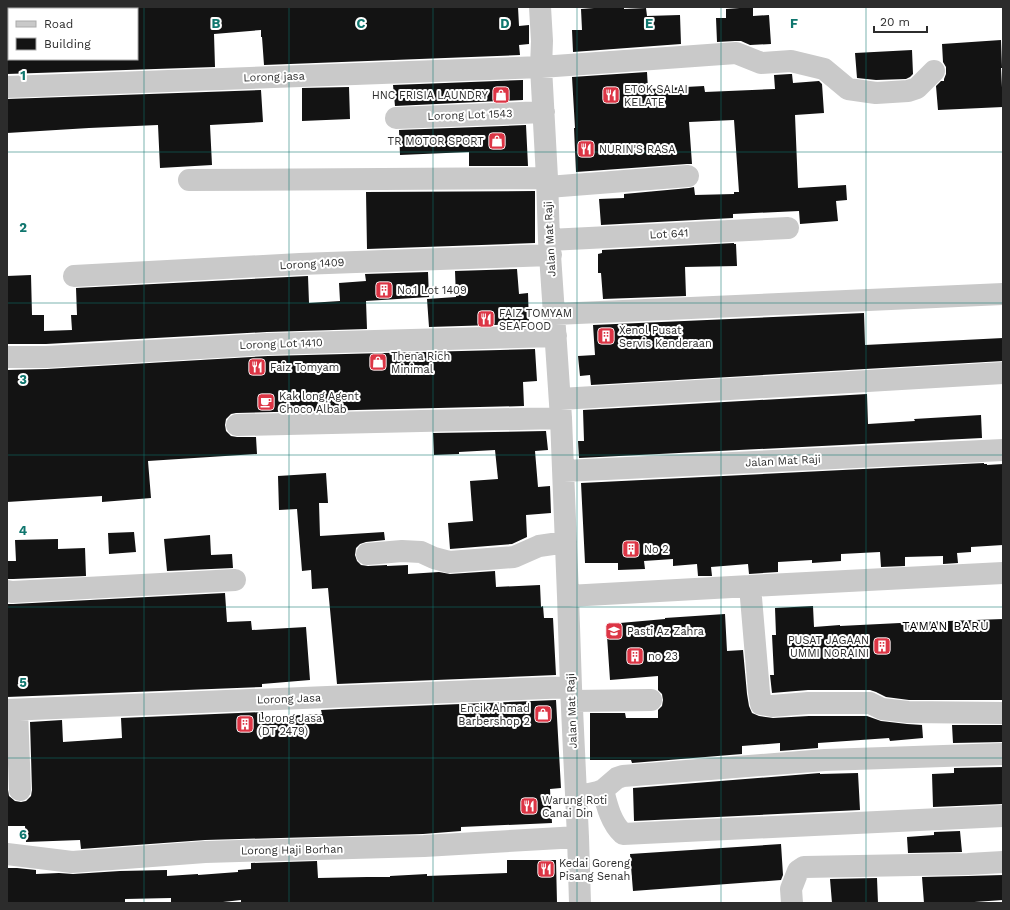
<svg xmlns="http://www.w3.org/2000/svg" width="1010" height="910" viewBox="0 0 1010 910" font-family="'Work Sans',sans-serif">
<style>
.building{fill:#131313}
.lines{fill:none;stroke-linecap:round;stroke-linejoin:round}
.minor{stroke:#c9c9c9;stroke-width:22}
.grid{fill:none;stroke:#0f766e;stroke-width:1;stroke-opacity:0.55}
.labels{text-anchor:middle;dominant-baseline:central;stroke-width:4;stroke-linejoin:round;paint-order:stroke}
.street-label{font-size:11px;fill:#2c2c2c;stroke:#fff}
.poi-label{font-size:11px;fill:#2c2c2c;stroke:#fff;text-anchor:start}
.neighbourhood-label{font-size:12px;letter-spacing:1px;fill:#000;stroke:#fff}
.grid-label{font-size:13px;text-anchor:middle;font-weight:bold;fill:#0f766e;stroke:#fff;stroke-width:4;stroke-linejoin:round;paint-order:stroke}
</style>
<rect width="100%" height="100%" fill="#fff"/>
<path class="building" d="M137 7H518L519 26 529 25V44L519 45 520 55 264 65 262 37H261V30L214 34 215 67 7 74V59H137Z
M607 7H624V9L646 8 647 16 680 15 681 44 573 52 572 30H582L581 9Z
M753 7V16L769 15 771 44 750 45 741 41H735L717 42 716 18H726V9Z
M1001 40 1002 68H1001L1003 107 938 110 936 86 941 81H944V79L946 74V67L943 62 942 44Z
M912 50 913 74 910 77 906 79 876 80 857 78 855 53Z
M647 72 648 89 704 86 705 92 775 89 774 75 790 74H792L793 83 819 81 822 84 824 113 795 115 798 188 846 185 847 200 836 201 838 221 800 224 799 211 733 214V218L601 225 599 199 624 198V194L689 188 694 187 695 195 734 194V192H739L734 120 689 122 692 164H687L576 172 574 128H575L572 77Z
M523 80V100L395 106 393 85Z
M349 87 350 119 302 121V88Z
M261 90 263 122 210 125 212 165 160 168 158 125 89 128 7 133V99Z
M526 125 528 166H469V152L400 155 399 130Z
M535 191V243L367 249 366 192Z
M734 243V244H736L737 266 685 267 686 296 603 299 601 273H598V254L602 253V250Z
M517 269 519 294 528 293 529 324 429 327 427 299 456 297 455 271Z
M428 272 429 297 366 301 367 329 267 332 46 344H7V276L31 275 32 315H44V331L72 330 71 315H77L76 288 308 276 309 303 340 301 339 283 366 281 365 274Z
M864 313 865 345 1003 338V361L591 385 590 375 580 376 578 356 595 355 593 325Z
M535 349 537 381 523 382 524 406 236 413 231 414 226 419 225 425 226 431 231 436 237 437H256L257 454 148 461 151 498 102 502V496L7 502V370L47 369 268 356Z
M867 394 868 424 915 421 914 419 981 415 982 438 579 458 578 441H584L583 410Z
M546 431 548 450 535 451 538 487 550 486 551 513 526 515 527 537 512 544 450 549 448 523 473 521 470 481 498 479 495 450 459 452V454L434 455 433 433Z
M984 463V464H987V465L1003 464V545L971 547V552L957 553 958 563 943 564V556L905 557V566L881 567 880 552 841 554V561L812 563V560L778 562V572L749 574 748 564 711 567 712 576H698L697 564 673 566V559L644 561 645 569 618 570V563H585L581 483Z
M326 473 328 503H319L320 536 384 532 385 540 366 542 360 544 356 548 355 555 357 561 361 565 368 566 387 565V566L408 565V574L439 572 450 574 495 571 496 587 540 585 541 607 543 606 544 618H553L556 675 337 684 328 588 312 589 311 570 302 571 297 509 279 510 278 476Z
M134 532 136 552 109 554 108 533Z
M210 535 211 555 232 554 233 568 167 571 164 539Z
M58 539V549L85 548 86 576 13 579H7V561H16L15 540Z
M225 593 227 622 251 621 252 630 306 627 310 680 262 684V687L7 697V604H13Z
M813 606 814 627 840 625V626L920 622 1003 619V700H909L886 697 876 692 870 690H808L772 693 770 675H774L772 635H776L775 608Z
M725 614 727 651 743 650 747 694 749 706 752 713 759 716 773 718 809 716H867L881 721 907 724 922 725 923 738 890 741 889 738 818 743V748L780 751V743L742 746V754L632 763 631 760H590V713H625L626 718H658V710L662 706 663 700 662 694 658 690V676L610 680 607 636 621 635 620 623 665 619V618Z
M556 700 561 788 550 789 552 823 461 827V831L423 834 205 840 81 849 80 840 26 842 25 826H7V777L8 790 9 796 15 801 21 802 26 801 31 796 32 790 30 722 62 720 63 742 122 738 121 718 263 712V717L322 714 321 710 339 709Z
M952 725H1003V742L953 743Z
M1003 767V804L933 807 932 774 954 773V768Z
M820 773V774L858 773 860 810 634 821 633 788Z
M960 831 962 852 908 853 907 837 934 835V832Z
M781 844 783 875 781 880 633 891 630 854Z
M507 860H556L557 903H241V900L214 903H171V898L125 899V903H7V868H17L36 870V874L59 873 73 874 120 871 167 870V876L198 874V875L238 872V870L251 869V863L317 861 318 878 367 877H390V876L427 874V876L507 873Z
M1003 875V900L960 903H924L922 877 968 876Z
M877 878 878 903H832L830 879Z"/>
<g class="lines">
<path class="minor" d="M540 7 542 41 541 67 547 178 549 240 561 418 568 596 571 687 578 837 580 903
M7 87 541 67 736 53 761 63 791 61 824 69 848 89 876 93 908 91 917 88 934 71
M396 118 544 112
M189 180 547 178
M548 187 688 176
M549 240 788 228
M74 276 300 264 551 255
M555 314 1003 294
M7 357H46L267 344 556 336
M560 399 1003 373
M237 425 561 418
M564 471 1003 450
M367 554 402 551 421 552 434 558 449 562 514 557 539 546 566 542
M750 586 759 692 761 704 772 706 808 703H870L882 709 908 712 1003 713
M7 591 12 592 235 580
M568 596 750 586 1003 573
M572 701 651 700
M7 710 571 687
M17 710 20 790
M603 790C607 806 611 823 623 834L1003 816
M576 797 598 792 603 790 617 778 623 776 825 760 1003 754
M7 854 72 862 205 852 424 846 578 837
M792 903 791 889 798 871 804 867 968 864 1003 862"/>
</g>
<path class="grid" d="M144 7V903M289 7V903M433 7V903M577 7V903M721 7V903M866 7V903M7 152H1003M7 303H1003M7 455H1003M7 607H1003M7 758H1003"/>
<defs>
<symbol id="shop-square" viewBox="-11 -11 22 22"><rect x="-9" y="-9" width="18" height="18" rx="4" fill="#dc3545" stroke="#fff"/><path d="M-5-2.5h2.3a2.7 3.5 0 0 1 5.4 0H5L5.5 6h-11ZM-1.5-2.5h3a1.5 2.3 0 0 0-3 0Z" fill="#fff"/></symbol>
<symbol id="restaurant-square" viewBox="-11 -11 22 22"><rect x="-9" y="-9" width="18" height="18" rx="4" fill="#dc3545" stroke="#fff"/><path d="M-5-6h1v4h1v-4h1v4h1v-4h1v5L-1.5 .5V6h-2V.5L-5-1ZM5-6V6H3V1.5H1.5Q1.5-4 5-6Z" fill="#fff"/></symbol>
<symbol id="building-square" viewBox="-11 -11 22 22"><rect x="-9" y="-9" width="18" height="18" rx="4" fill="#dc3545" stroke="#fff"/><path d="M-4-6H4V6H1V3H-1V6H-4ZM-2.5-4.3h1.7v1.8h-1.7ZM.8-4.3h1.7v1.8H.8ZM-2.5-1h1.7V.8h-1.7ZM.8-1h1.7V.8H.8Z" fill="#fff"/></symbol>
<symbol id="cafe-square" viewBox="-11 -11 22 22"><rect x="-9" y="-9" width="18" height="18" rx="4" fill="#dc3545" stroke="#fff"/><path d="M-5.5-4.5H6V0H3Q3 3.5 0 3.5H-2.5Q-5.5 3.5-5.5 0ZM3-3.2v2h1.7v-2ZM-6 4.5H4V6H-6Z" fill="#fff"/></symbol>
<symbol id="school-square" viewBox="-11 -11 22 22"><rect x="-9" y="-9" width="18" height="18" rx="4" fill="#dc3545" stroke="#fff"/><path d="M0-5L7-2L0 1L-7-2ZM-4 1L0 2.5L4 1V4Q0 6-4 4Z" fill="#fff"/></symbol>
</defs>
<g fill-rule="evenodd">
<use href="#shop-square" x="491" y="85" width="20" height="20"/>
<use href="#restaurant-square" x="601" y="85" width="20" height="20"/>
<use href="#shop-square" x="487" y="131" width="20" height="20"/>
<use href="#restaurant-square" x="576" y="139" width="20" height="20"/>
<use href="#building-square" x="374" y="280" width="20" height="20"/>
<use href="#restaurant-square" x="476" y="309" width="20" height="20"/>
<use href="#building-square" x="596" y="326" width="20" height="20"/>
<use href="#shop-square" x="368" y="352" width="20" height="20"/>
<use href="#restaurant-square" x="247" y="357" width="20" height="20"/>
<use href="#cafe-square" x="256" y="392" width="20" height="20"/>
<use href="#building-square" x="621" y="539" width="20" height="20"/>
<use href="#school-square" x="604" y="621" width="20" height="20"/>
<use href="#building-square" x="872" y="636" width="20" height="20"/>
<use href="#building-square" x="625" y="646" width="20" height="20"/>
<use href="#shop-square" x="533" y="704" width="20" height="20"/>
<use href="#building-square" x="235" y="714" width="20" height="20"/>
<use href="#restaurant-square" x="519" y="796" width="20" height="20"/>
<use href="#restaurant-square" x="536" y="859" width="20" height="20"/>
</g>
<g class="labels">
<g class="street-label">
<text transform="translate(274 77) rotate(-2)">Lorong jasa</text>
<text transform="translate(470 115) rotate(-2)">Lorong Lot 1543</text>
<text transform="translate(669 234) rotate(-3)">Lot 641</text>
<text transform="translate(550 239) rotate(-93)">Jalan Mat Raji</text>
<text transform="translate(312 264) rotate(-3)">Lorong 1409</text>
<text transform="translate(281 344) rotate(-2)">Lorong Lot 1410</text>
<text transform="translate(783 461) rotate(-3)">Jalan Mat Raji</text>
<text transform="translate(289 699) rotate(-2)">Lorong Jasa</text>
<text transform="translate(572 711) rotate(-92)">Jalan Mat Raji</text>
<text transform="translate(292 850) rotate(-1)">Lorong Haji Borhan</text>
</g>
<g class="poi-label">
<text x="624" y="89">ETOK SALAI<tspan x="624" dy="13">KELATE</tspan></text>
<text x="488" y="95" text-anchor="end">HNC FRISIA LAUNDRY</text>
<text x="484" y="141" text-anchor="end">TR MOTOR SPORT</text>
<text x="599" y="149">NURIN'S RASA</text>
<text x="397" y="290">No.1 Lot 1409</text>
<text x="499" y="313">FAIZ TOMYAM<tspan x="499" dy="13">SEAFOOD</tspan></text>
<text x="619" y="330">Xenol Pusat<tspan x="619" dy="13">Servis Kenderaan</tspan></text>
<text x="391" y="356">Thena Rich<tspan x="391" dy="13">Minimal</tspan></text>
<text x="270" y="367">Faiz Tomyam</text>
<text x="279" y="396">Kak long Agent<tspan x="279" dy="13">Choco Albab</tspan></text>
<text x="644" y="549">No 2</text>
<text x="627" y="631">Pasti Az Zahra</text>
<text x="869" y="640" text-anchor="end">PUSAT JAGAAN<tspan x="869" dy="13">UMMI NORAINI</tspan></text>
<text x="648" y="656">no 23</text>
<text x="530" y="708" text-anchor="end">Encik Ahmad<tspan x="530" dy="13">Barbershop 2</tspan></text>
<text x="258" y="718">Lorong Jasa<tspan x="258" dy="13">(DT 2479)</tspan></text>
<text x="542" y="800">Warung Roti<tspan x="542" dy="13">Canai Din</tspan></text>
<text x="559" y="863">Kedai Goreng<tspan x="559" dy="13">Pisang Senah</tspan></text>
</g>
<g class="neighbourhood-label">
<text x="946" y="626">TAMAN BARU</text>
</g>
</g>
<g class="grid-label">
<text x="216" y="28">B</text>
<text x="361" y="28">C</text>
<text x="505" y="28">D</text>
<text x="649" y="28">E</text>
<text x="794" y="28">F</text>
<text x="23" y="80">1</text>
<text x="23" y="232">2</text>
<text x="23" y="384">3</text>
<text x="23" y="535">4</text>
<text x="23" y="687">5</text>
<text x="23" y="839">6</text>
</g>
<rect width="1010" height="910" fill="none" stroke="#2c2c2c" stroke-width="16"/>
<rect x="8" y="8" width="130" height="52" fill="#ffffff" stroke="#ababab"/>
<rect x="16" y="21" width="20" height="6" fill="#c9c9c9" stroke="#ababab"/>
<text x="44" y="28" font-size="12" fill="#2c2c2c">Road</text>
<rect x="16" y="38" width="20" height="12" fill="#131313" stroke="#ababab"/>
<text x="44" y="48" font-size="12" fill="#2c2c2c">Building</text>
<path d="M874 26v6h53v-6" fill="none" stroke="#2c2c2c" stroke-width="2"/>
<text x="880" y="26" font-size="12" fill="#2c2c2c" stroke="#ffffff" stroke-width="3" paint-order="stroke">20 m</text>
</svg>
